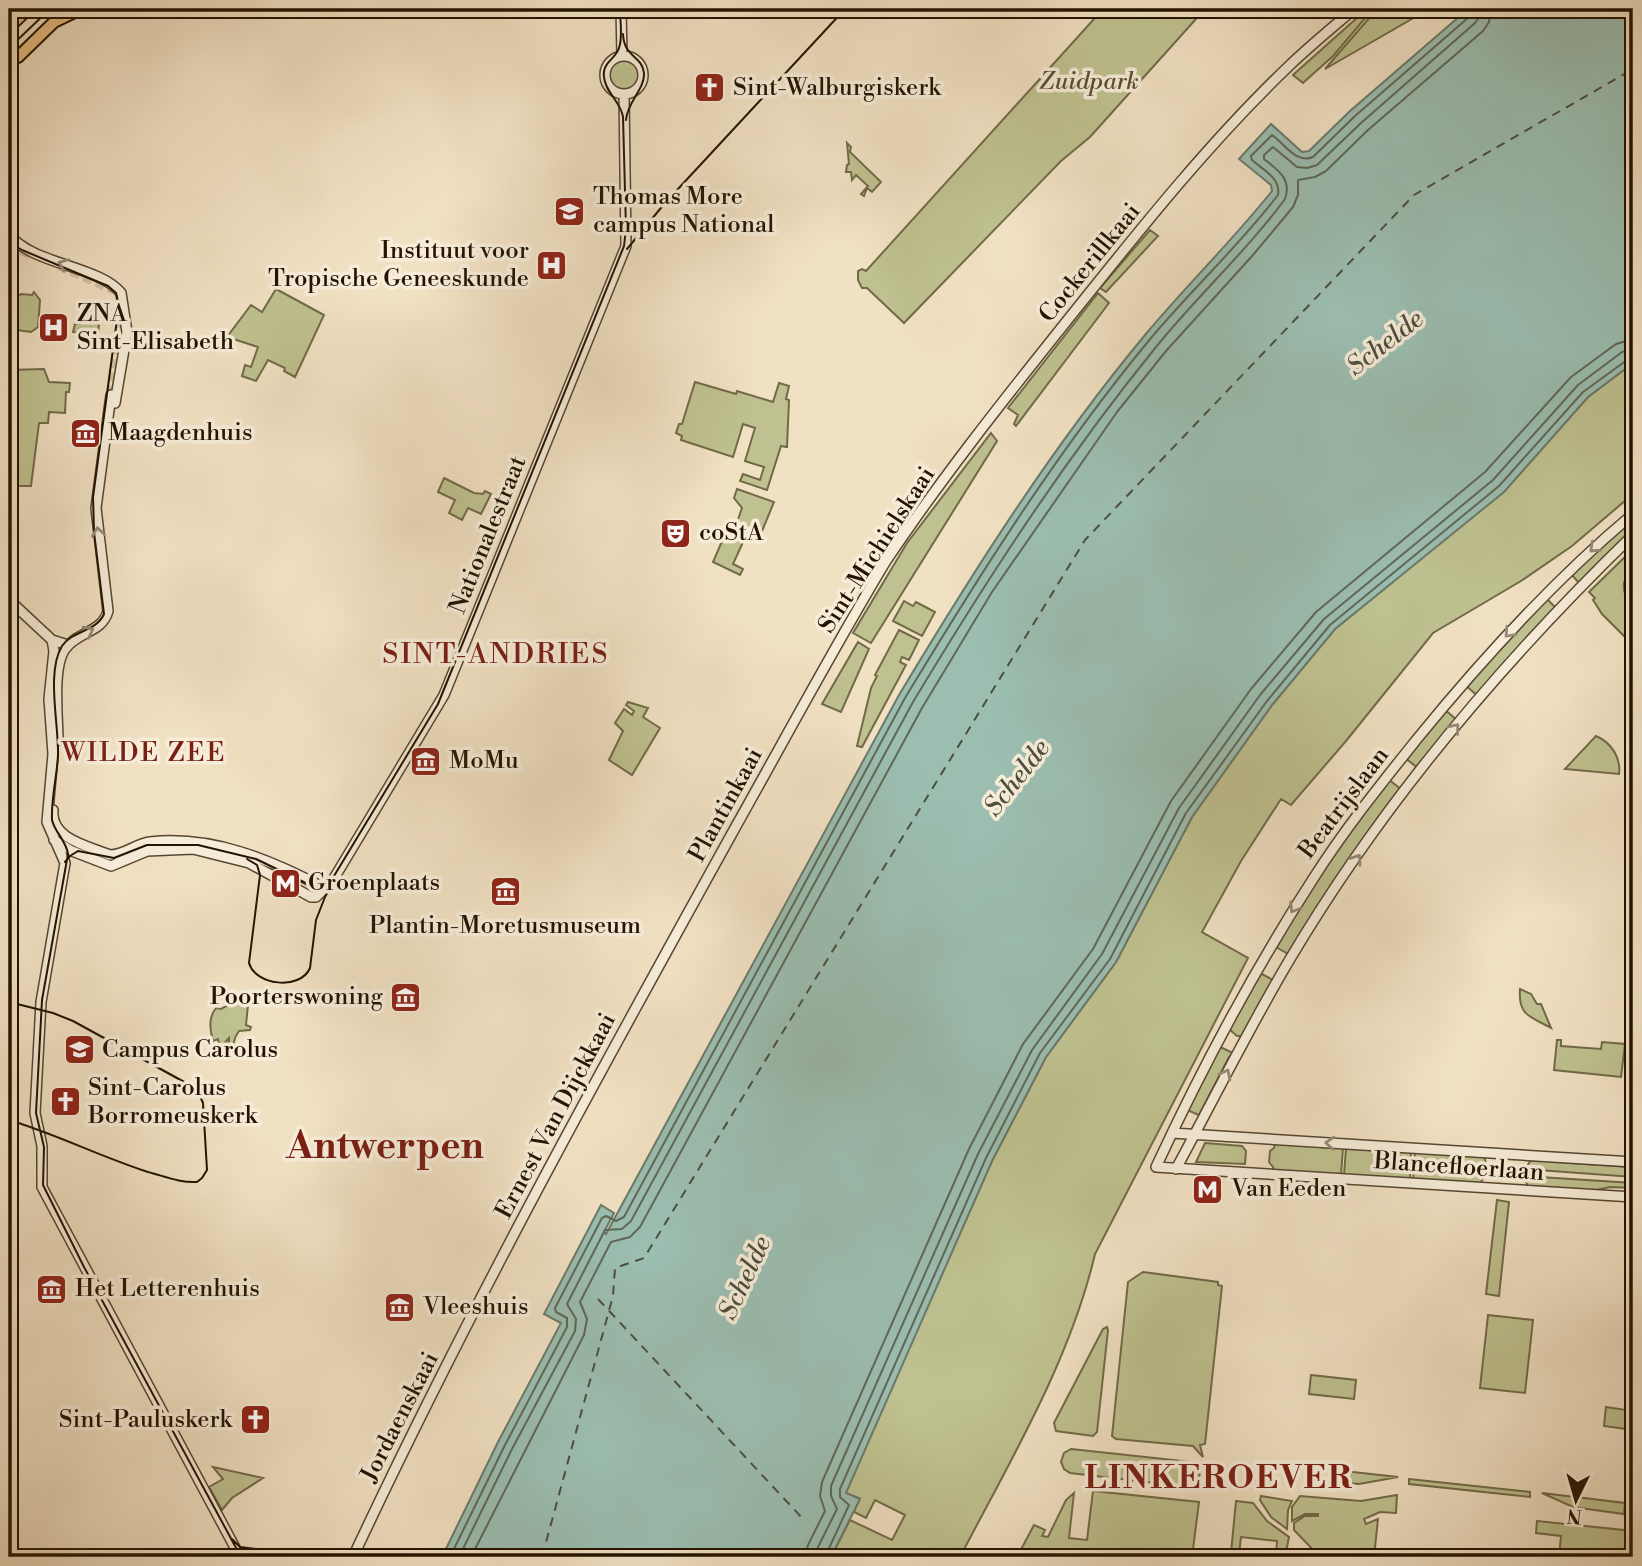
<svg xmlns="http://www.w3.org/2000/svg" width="1642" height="1566" viewBox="0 0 1642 1566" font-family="'Libre Bodoni',serif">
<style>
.green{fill:#bfc190;stroke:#716a48;stroke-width:2}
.water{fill:#9bbeb1;stroke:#6b7a6a;stroke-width:2}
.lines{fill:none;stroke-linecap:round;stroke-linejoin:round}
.shore{stroke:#5f6858;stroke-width:2}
.ferry{stroke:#4d4f3e;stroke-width:2;stroke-dasharray:9 7;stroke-linecap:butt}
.minor-tunnel{stroke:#d2c2a6;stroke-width:9;stroke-dasharray:9 4.5;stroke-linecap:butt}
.major-tunnel{stroke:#d2c2a6;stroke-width:10;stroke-dasharray:10 5;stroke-linecap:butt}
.minor-casing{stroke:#564631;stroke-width:12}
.major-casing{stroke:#231300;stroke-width:14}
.minor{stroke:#f6ecd8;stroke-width:9}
.major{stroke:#e8c082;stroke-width:10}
.tram{stroke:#231300;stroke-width:2}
.oneway{stroke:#978a77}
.labels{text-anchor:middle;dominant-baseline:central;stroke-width:7;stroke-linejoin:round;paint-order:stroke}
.park-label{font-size:24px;font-style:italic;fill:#5a5032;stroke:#f6ecd8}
.poi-label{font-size:24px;fill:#231300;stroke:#f6ecd8;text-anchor:start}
.street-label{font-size:24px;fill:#231300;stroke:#f6ecd8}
.water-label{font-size:26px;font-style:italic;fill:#4d4f3e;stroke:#f6ecd8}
.neighbourhood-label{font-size:26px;letter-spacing:2px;fill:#7a1f14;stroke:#f6ecd8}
.quarter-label{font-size:28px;letter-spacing:2px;fill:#7a1f14;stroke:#f6ecd8}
.district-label{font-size:32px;font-weight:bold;letter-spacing:2px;fill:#7a1f14;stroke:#f6ecd8}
.town-label{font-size:38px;font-weight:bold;fill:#7a1f14;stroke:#f6ecd8}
</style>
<rect width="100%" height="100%" fill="#f1e1c3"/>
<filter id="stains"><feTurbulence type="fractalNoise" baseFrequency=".00286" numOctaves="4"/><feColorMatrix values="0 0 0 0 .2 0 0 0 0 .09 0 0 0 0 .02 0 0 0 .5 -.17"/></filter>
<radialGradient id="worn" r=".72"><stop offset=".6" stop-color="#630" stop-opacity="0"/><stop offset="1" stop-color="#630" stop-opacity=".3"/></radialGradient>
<path class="green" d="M1103 9H1205L1090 137 1061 161 904 323 867 288H862L858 280V271L862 269 866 271Z
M1367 9H1373L1333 56 1303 83 1293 75Z
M1377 9H1429L1325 69Z
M621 57 634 60 641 71C642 88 630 96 614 91L605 78 610 63Z
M847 143 851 147 850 152 881 182 872 192 867 188 864 196 861 194 868 186 856 175 852 180 851 172H846L847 165 849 164Z
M1150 230 1158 236 1106 292 1100 288Z
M276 289 324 315 295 377 284 371 285 368 268 360 256 381 242 376 245 365 251 367 258 347 227 337 251 305 262 312Z
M34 292 40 300 38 327 31 332 17 330 12 324V315H15V298L21 294 32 295Z
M1098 293 1109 303 1016 426 1014 424 1018 415 1008 408Z
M82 302 100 305 98 338 88 337V334L73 332 75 324H80Z
M1633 363V494L1572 546 1521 581 1433 633 1346 741 1291 805 1281 799 1241 861 1202 932 1248 958 1095 1254C1070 1361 1010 1461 960 1557H831L850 1520 892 1540 905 1515 875 1500 866 1518 854 1512 859 1498 845 1493 992 1161 1046 1057 1116 962 1192 817 1272 705 1335 629 1504 491 1588 397Z
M44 369 49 382 70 383 69 392H66L65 413 49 412 48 423H39L31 486H9V370Z
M695 382 736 394 737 391 773 402 779 383 789 386 786 399 789 400 787 447 781 446 767 490 740 481 743 474 760 480 764 467 745 461 755 428 743 424 733 457 681 440 682 436 676 433 679 424H682Z
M991 433 997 441 871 643 853 633 907 543Z
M444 478 474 493 483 494 485 491 491 494 481 514 468 508 462 520 449 513 455 500 438 492Z
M737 489 774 502 760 536 735 528 742 508 734 498Z
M1633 517V532L1580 584 1570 573Z
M725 534 744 540 733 564 743 569 740 575 713 562Z
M1633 549V577L1624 582C1623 593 1626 598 1633 606V645L1602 614 1593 600 1595 598 1589 592Z
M1546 598 1556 608 1479 697 1465 685Z
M904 601 913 606 916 602 935 612 922 636 893 621Z
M899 630 919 640 909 660 902 657 900 662 906 665 862 747 857 746 871 688 877 676 875 675Z
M858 642 869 649 841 712 822 704Z
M628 702 648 708 643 717 660 728 632 775 609 760 623 731 615 723 624 709 632 715 634 711 626 705Z
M1444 709 1458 721 1419 769 1404 757Z
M1596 736C1612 743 1621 758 1619 774L1565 769Z
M1388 779 1402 790 1290 955 1274 946 1318 878Z
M1258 972 1273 980 1242 1036H1237L1229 1029Z
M1520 989 1531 994 1537 1004H1541L1551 1028C1530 1016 1518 1016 1520 989Z
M234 1002 248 1005 246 1025 251 1027 250 1030 239 1031C233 1039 233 1045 235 1053L228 1050 229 1048 225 1044 229 1042V1038L219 1049 215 1045 219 1043 218 1039 213 1041C210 1030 208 1018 216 1008L221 1009Z
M1557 1040H1561V1046L1601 1049 1602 1042 1625 1044 1621 1077 1554 1070Z
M1218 1046 1233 1053 1229 1057 1200 1113 1201 1116 1187 1110Z
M1205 1143 1242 1146 1246 1151 1245 1164 1196 1162Z
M1275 1143 1343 1148 1341 1175 1273 1171V1167L1269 1162 1270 1151 1274 1148Z
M1346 1148 1411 1152 1410 1180 1344 1175Z
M1415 1152 1484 1157 1487 1166 1486 1176 1482 1180 1481 1184 1413 1180Z
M1531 1160 1630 1167 1633 1168V1177L1525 1169Z
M1524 1176 1633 1183V1188L1610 1187 1592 1191 1528 1187Z
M1497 1200 1509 1202 1499 1296 1486 1294Z
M1143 1272 1218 1282V1285L1222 1286 1205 1444 1200 1445 1203 1457 1193 1446 1116 1439 1112 1436 1128 1282Z
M1488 1315 1533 1320 1525 1393 1480 1388Z
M1107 1327 1108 1330 1097 1432 1093 1436 1056 1431 1054 1423 1103 1329Z
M1311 1375 1356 1380 1354 1399 1309 1394Z
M1606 1407 1633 1411V1430L1604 1426Z
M1071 1449 1201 1463 1202 1461 1197 1488 1070 1473 1064 1469 1061 1462 1064 1453Z
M213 1467 263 1478 232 1498 222 1510 209 1487 223 1479Z
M1335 1470 1398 1477 1359 1484 1334 1482Z
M1409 1479 1530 1492V1497L1409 1484Z
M1093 1491 1199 1502 1192 1557H1017L1034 1525 1045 1530 1042 1536 1048 1537 1066 1500 1074 1493 1069 1538 1087 1540Z
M1542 1493 1625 1503 1624 1514 1573 1507Z
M1397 1495 1396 1513 1380 1512 1364 1519 1366 1524 1378 1519 1374 1557H1320L1294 1530V1523L1305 1516H1318V1514H1305L1292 1521V1507L1300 1496 1361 1501Z
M1261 1496 1292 1501 1288 1510 1287 1529 1271 1517 1260 1500Z
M1236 1501 1253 1503 1267 1521 1289 1537 1287 1547 1280 1557H1271V1555H1276L1277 1541 1241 1537 1239 1554 1231 1553Z
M1537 1521 1633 1531V1557H1559L1561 1536 1536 1533Z"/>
<path class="water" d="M1468 9H1633V363L1588 397 1504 492 1335 629 1272 705 1192 817 1116 962 1046 1057 992 1161 846 1493 860 1499 831 1557H442L498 1442 561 1323 544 1314 601 1205 614 1213 604 1232 606 1234 899 695C974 570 1052 447 1145 335 1186 286 1232 241 1272 191L1271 185 1239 159 1271 124 1302 152 1309 151 1350 111Z"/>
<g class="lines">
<path class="shore" d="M450 1557 505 1445 567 1327V1318L556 1312 555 1308 602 1218 606 1216 616 1221 624 1217 905 698C980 574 1058 450 1151 338 1192 289 1239 246 1278 195 1281 178 1263 170 1252 160L1251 156 1272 135C1285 144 1296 164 1313 157L1355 116 1469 17 1472 9
M459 1557 512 1449 575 1331 576 1319 567 1304 605 1230 622 1229 631 1221 913 702C987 579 1065 459 1156 347 1197 296 1246 252 1285 199 1292 179 1278 170 1264 159V155L1273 147 1297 167 1307 168 1317 165 1361 123 1475 23 1480 16 1481 9
M471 1557 584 1335 587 1319 580 1302 611 1242 630 1237 640 1227 922 708 992 592 1117 412 1166 351 1253 255 1293 207 1298 195V180L1315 177 1326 171 1368 130 1483 31 1489 22 1491 9
M805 1557 808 1545 825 1511 820 1496 822 1482 969 1149 1023 1044 1093 949 1171 801 1251 689 1316 612 1485 472 1571 377 1616 344 1633 339
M816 1557 817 1549 837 1509 831 1496V1486L978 1154 1032 1050 1102 954 1179 808 1260 695 1324 619 1493 480 1578 385 1622 352 1633 349
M825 1557 849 1505 840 1497V1489L986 1158 1040 1053 1110 959 1186 813 1267 701 1330 625 1499 486 1583 392 1627 360 1633 358"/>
<path class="ferry" d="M598 1299 804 1520
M542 1557 613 1296 615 1268 644 1258 1085 540 1414 195 1633 69"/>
<path class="minor-tunnel" d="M9 245 33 256
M59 266 114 290
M111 395 124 317"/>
<path class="major-tunnel" d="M9 66 18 57"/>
<defs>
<path id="minor" d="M621 9 622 56
M605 75a19 19 0 1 1 38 0a19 19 0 1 1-38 0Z
M9 234C30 264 100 266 121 293L127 332 115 403
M1633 514C1553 581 1483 658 1417 739 1381 784 1344 830 1313 879 1254 970 1202 1068 1156 1167L1633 1197
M9 600 52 640 68 645
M52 640 54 651 49 699 53 754 47 822 65 863 41 1002 35 1113 42 1146V1187L240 1557
M58 740C58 718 52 667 65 649 78 631 102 633 108 611L96 508 111 395
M53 810C50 839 88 846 110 855 125 855 135 844 150 842 212 835 271 860 324 888
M54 840 72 851 111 866 147 851 193 849 249 863 311 897H316L333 880 444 695 626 246 624 94
M1172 1133 1633 1162
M1176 1169C1214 1099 1249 1028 1290 959 1382 804 1504 660 1633 535
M353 1557C469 1309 602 1068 735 828 785 739 833 649 886 561 939 482 998 407 1058 332 1131 241 1205 146 1290 65 1311 45 1333 27 1354 9"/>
<path id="major" d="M9 27 28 9
M18 57 54 22 81 9"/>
</defs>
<use href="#minor" class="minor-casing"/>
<use href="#major" class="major-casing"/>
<use href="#minor" class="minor"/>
<use href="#major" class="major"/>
<path class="tram" d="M623 34C624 58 642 55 644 73 645 89 627 102 626 120
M9 48 50 9
M9 242 22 250 108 286 116 293 119 305 93 497 94 532 104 614C96 632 73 630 62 646 46 672 59 725 58 755 57 777 51 798 52 820 55 833 66 840 68 854L42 1000 36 1113 44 1147 43 1185 84 1267 241 1557
M627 249 665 203 845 9
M247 859 257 865 260 875 249 963C255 985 300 991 310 968L316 920 325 897 334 880
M65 862 70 856 78 851 114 858 147 845H198L256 859 314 887 324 885 334 876 438 704 624 246 626 229 623 117C621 102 605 92 604 77 602 62 615 60 619 48 623 37 620 21 620 9
M9 1002 53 1013 73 1021 197 1089 203 1103 207 1170 202 1178 197 1182C180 1183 164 1176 148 1172 101 1157 56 1134 9 1120
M232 1539 240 1547 264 1550 274 1557"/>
</g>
<defs><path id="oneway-chevron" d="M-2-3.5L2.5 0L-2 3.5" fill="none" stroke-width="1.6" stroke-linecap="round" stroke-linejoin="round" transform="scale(1.75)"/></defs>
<g class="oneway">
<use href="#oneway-chevron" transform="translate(63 264) rotate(-157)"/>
<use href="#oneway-chevron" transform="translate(98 532) rotate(-98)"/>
<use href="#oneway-chevron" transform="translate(1594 548) rotate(137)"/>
<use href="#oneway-chevron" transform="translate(89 631) rotate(-27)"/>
<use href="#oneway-chevron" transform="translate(1509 633) rotate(133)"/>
<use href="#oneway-chevron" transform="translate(1455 728) rotate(-51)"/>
<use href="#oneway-chevron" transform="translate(1357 859) rotate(-55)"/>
<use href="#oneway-chevron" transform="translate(1294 908) rotate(122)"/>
<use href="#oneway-chevron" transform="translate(1226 1074) rotate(-63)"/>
<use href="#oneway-chevron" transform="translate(1330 1143) rotate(-176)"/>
</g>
<defs>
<symbol id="church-square" viewBox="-11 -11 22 22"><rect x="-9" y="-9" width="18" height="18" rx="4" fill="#8f2418" stroke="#f6ecd8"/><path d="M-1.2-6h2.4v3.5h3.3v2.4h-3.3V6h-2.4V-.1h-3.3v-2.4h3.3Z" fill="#fff"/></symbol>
<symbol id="university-square" viewBox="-11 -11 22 22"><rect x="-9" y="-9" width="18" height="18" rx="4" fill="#8f2418" stroke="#f6ecd8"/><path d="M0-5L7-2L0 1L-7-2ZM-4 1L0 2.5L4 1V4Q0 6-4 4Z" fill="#fff"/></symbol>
<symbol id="hospital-square" viewBox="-11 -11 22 22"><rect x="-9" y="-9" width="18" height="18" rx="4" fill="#8f2418" stroke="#f6ecd8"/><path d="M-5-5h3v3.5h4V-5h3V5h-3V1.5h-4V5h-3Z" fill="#fff"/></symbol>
<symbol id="museum-square" viewBox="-11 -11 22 22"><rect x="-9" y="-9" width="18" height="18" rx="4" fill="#8f2418" stroke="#f6ecd8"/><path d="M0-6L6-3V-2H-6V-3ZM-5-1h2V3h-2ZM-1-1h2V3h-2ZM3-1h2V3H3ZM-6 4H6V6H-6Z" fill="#fff"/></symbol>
<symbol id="theatre-square" viewBox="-11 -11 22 22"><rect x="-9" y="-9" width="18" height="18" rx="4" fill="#8f2418" stroke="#f6ecd8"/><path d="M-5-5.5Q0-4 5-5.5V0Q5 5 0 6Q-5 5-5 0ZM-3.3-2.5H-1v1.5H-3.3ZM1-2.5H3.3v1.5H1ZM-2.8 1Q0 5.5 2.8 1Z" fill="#fff"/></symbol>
<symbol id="metro-square" viewBox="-11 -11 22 22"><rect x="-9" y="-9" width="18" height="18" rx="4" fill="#8f2418" stroke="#f6ecd8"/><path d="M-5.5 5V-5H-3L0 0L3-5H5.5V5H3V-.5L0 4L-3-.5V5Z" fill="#fff"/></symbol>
</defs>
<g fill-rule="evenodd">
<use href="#church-square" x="692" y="70" width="35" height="35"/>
<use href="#university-square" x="552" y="194" width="35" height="35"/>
<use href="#hospital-square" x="534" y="248" width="35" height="35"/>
<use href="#hospital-square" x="36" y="310" width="35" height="35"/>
<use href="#museum-square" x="68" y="416" width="35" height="35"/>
<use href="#theatre-square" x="658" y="516" width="35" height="35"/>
<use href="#museum-square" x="408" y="744" width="35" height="35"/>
<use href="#metro-square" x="268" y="866" width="35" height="35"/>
<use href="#museum-square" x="488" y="874" width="35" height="35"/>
<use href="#museum-square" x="388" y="980" width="35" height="35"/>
<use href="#university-square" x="62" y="1032" width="35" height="35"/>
<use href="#church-square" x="48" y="1084" width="35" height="35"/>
<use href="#metro-square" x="1190" y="1172" width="35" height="35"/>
<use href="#museum-square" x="34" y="1272" width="35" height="35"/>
<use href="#museum-square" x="382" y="1290" width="35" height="35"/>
<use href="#church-square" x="238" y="1402" width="35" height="35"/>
</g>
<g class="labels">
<g class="park-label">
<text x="1089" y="82">Zuidpark</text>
</g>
<g class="poi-label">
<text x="733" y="88">Sint-Walburgiskerk</text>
<text x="593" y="197">Thomas More<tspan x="593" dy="28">campus National</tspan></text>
<text x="529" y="251" text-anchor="end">Instituut voor<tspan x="529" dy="28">Tropische Geneeskunde</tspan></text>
<text x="77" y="314">ZNA<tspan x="77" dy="28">Sint-Elisabeth</tspan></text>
<text x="108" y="433">Maagdenhuis</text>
<text x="699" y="533">coStA</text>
<text x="449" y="761">MoMu</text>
<text x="308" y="883">Groenplaats</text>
<text x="505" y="926" text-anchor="middle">Plantin-Moretusmuseum</text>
<text x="383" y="997" text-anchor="end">Poorterswoning</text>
<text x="102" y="1050">Campus Carolus</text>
<text x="88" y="1088">Sint-Carolus<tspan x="88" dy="28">Borromeuskerk</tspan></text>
<text x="1231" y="1189">Van Eeden</text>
<text x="75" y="1289">Het Letterenhuis</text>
<text x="423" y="1307">Vleeshuis</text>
<text x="232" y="1420" text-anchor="end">Sint-Pauluskerk</text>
</g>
<g class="street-label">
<text transform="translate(1090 263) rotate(-51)">Cockerillkaai</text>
<text transform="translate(488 535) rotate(-68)">Nationalestraat</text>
<text transform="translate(877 550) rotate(-57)">Sint-Michielskaai</text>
<text transform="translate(1344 803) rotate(-53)">Beatrijslaan</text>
<text transform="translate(726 805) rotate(-61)">Plantinkaai</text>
<text transform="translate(556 1116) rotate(-62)">Ernest Van Dijckkaai</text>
<text transform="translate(1459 1167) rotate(4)">Blancefloerlaan</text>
<text transform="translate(400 1417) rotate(-63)">Jordaenskaai</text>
</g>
<g class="water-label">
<text transform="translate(1385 343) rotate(-38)">Schelde</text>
<text transform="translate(1017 778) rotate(-52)">Schelde</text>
<text transform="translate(745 1278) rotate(-65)">Schelde</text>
</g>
<g class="neighbourhood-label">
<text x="144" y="753">WILDE ZEE</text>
</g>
<g class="quarter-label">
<text x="496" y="654">SINT-ANDRIES</text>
</g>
<g class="district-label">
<text x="1219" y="1478">LINKEROEVER</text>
</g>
<g class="town-label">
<text x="385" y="1146">Antwerpen</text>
</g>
</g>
<rect width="1642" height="1566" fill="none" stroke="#f1e1c3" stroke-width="35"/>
<rect x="10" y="10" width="1621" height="1545" fill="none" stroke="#231300" stroke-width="3.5"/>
<rect x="18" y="18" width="1607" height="1531" fill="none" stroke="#231300" stroke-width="2"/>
<g transform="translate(1576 1500) rotate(185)" stroke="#f6ecd8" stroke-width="5" paint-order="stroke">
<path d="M0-5L12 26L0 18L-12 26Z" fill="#231300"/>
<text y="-10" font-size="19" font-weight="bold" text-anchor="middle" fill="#231300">N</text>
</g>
<rect width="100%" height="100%" filter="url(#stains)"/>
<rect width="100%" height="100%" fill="url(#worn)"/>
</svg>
